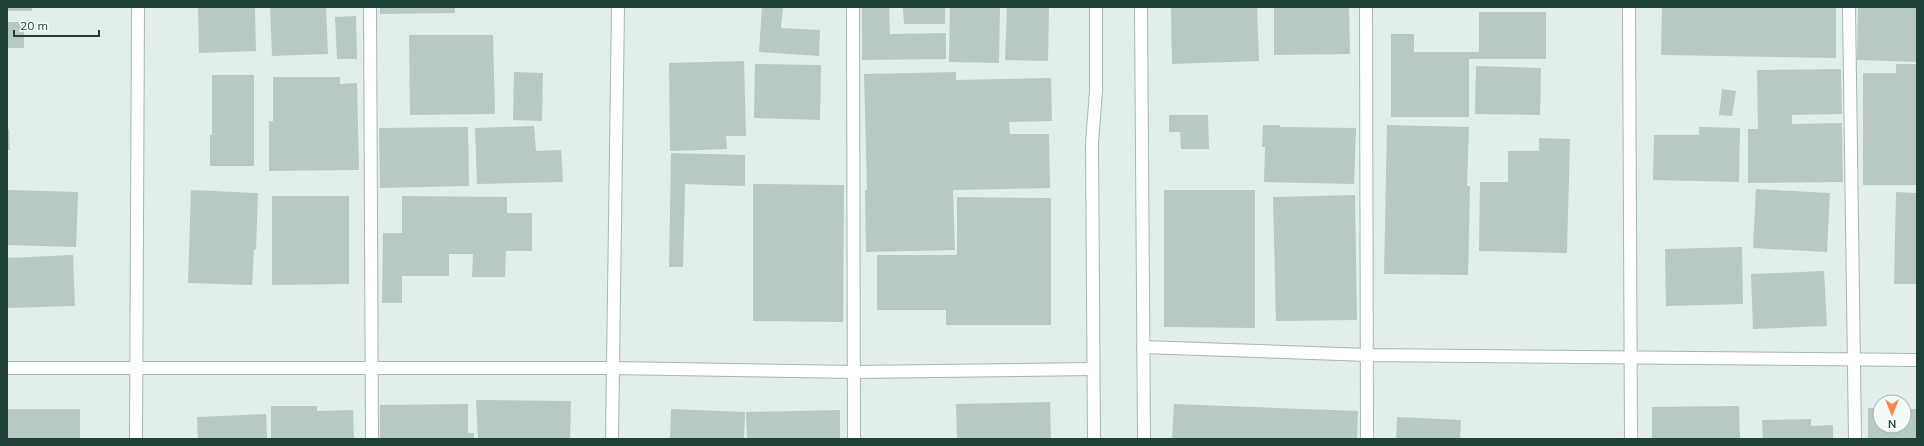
<svg xmlns="http://www.w3.org/2000/svg" width="1924" height="446" viewBox="0 0 1924 446" font-family="Mulish,sans-serif">
<style>
.building{fill:#b7c9c2}
.lines{fill:none;stroke-linecap:round;stroke-linejoin:round}
.lane-casing{stroke:#a4b7b1;stroke-width:14}
.street-casing{stroke:#a4b7b1;stroke-width:14}
.secondary-casing{stroke:#9fbbb3;stroke-width:14}
.lane{stroke:#fff;stroke-width:12}
.street{stroke:#fff;stroke-width:12}
.secondary{stroke:#fff;stroke-width:12}
</style>
<rect width="100%" height="100%" fill="#e2eee9"/>
<path class="building" d="M7 7H32V11H7Z
M198 7H255L256 51 199 53Z
M270 7H326L328 54 272 56Z
M380 7H455V13L380 14Z
M762 7H783L781 28 820 30 819 56 759 52Z
M862 7H889L890 34 946 33V59L862 60Z
M903 7H945V24H904Z
M950 7H1000L999 63 949 62Z
M1007 7H1049L1048 61 1005 60Z
M1171 7H1257L1259 61 1172 64Z
M1274 7H1349L1350 54 1274 55Z
M1662 7H1836V58L1661 55Z
M1858 7H1917V62L1857 60Z
M1479 12H1546V59H1469V117H1391V34H1414V52H1479Z
M356 16 357 59H337L335 17Z
M7 22H24V48H7Z
M409 35H493L495 114 410 115Z
M744 61 746 136H726L727 149 670 151 669 63Z
M755 64 821 65 820 120 754 118Z
M1896 64H1917V185H1863V73H1896Z
M1476 66 1541 68 1540 115 1475 114Z
M1841 69 1842 114 1792 115V124L1842 123 1843 182 1748 183V129H1758L1757 70Z
M514 72 543 73 542 121 513 120Z
M956 72V80L1051 78 1052 121 1009 122 1010 134H1049L1050 188 953 190 955 250 866 252 865 190H867L864 74Z
M212 75H254V166H210V135H212Z
M273 77H340V84L357 83 359 170 269 171V121H273Z
M1722 89 1736 91 1732 116 1719 115Z
M1169 115H1208L1209 149H1181L1180 132H1169Z
M1263 125H1280V127L1356 128 1354 184 1264 182 1265 147H1262Z
M1387 125 1469 127 1467 186H1470L1468 275 1384 274Z
M534 126 536 151 561 150 563 182 477 184 475 128Z
M468 127 469 186 380 188 379 128Z
M1699 127 1740 128 1739 182 1653 180 1654 135H1699Z
M7 129H9L10 150H7Z
M1539 138 1570 139 1567 253 1479 251 1480 182H1508V151H1539Z
M671 153 745 155V186L685 184 683 267H669Z
M753 184 844 185 843 322 753 321Z
M1756 189 1830 193 1827 252 1753 248Z
M8 190 78 192 76 247 7 245Z
M191 190 258 193 256 250 254 249 252 285 188 283Z
M1164 190H1255V328L1164 327Z
M1896 192 1917 193V284H1894Z
M1355 195 1357 320 1276 321 1273 197Z
M272 196H349V284L272 285Z
M402 196 507 197V213H532V251H506L505 277H472L473 254H449V276H402V303H382L383 233H402Z
M957 197 1051 198V325H946V310H877V255H957Z
M1742 247 1743 304 1666 306 1665 249Z
M73 255 75 306 7 308V258Z
M1824 271 1827 326 1753 329 1751 274Z
M476 400 571 401 570 439H478Z
M1050 402 1051 439H957L956 404Z
M468 404V433H474V439H380V405Z
M1174 404 1358 411 1357 439H1172Z
M271 406H317V411L353 410 354 439H271Z
M1739 406 1740 439H1652V407Z
M1868 408H1880V426H1904V409H1917V439H1868Z
M7 409H80V439H7Z
M671 409 745 412 744 439H670Z
M840 410V439H747L746 412Z
M266 414 267 439H198L197 417Z
M1397 417 1461 420 1460 439H1396Z
M1811 419V426L1833 425V439H1763L1762 420Z"/>
<g class="lines">
<defs>
<path id="lane" d="M370 7 372 439"/>
<path id="street" d="M853 7 854 439
M1366 7 1367 439
M1629 7 1631 439
M1849 7 1855 439
M1143 347 1367 355 1917 360
M7 368H612L855 372 1093 369
M136 439 138 7
M612 439 618 7"/>
<path id="secondary" d="M1141 7 1144 439
M1094 439 1092 143 1096 91V7"/>
</defs>
<use href="#lane" class="lane-casing"/>
<use href="#street" class="street-casing"/>
<use href="#secondary" class="secondary-casing"/>
<use href="#lane" class="lane"/>
<use href="#street" class="street"/>
<use href="#secondary" class="secondary"/>
</g>
<rect width="1924" height="446" fill="none" stroke="#20413a" stroke-width="16"/>
<g transform="translate(1892 414) rotate(180)"><circle r="19" fill="#f3faf7" stroke="#9fb0ab"/>
<path d="M0-3L7 15L0 10L-7 15Z" fill="#ff854f"/>
<text y="-6" font-size="11" font-weight="bold" text-anchor="middle" fill="#20413a">N</text>
</g>
<path d="M14 30v6h85v-6" fill="none" stroke="#20413a" stroke-width="2"/>
<text x="20" y="30" font-size="12" fill="#20413a" stroke="#f3faf7" stroke-width="3" paint-order="stroke">20 m</text>
</svg>
